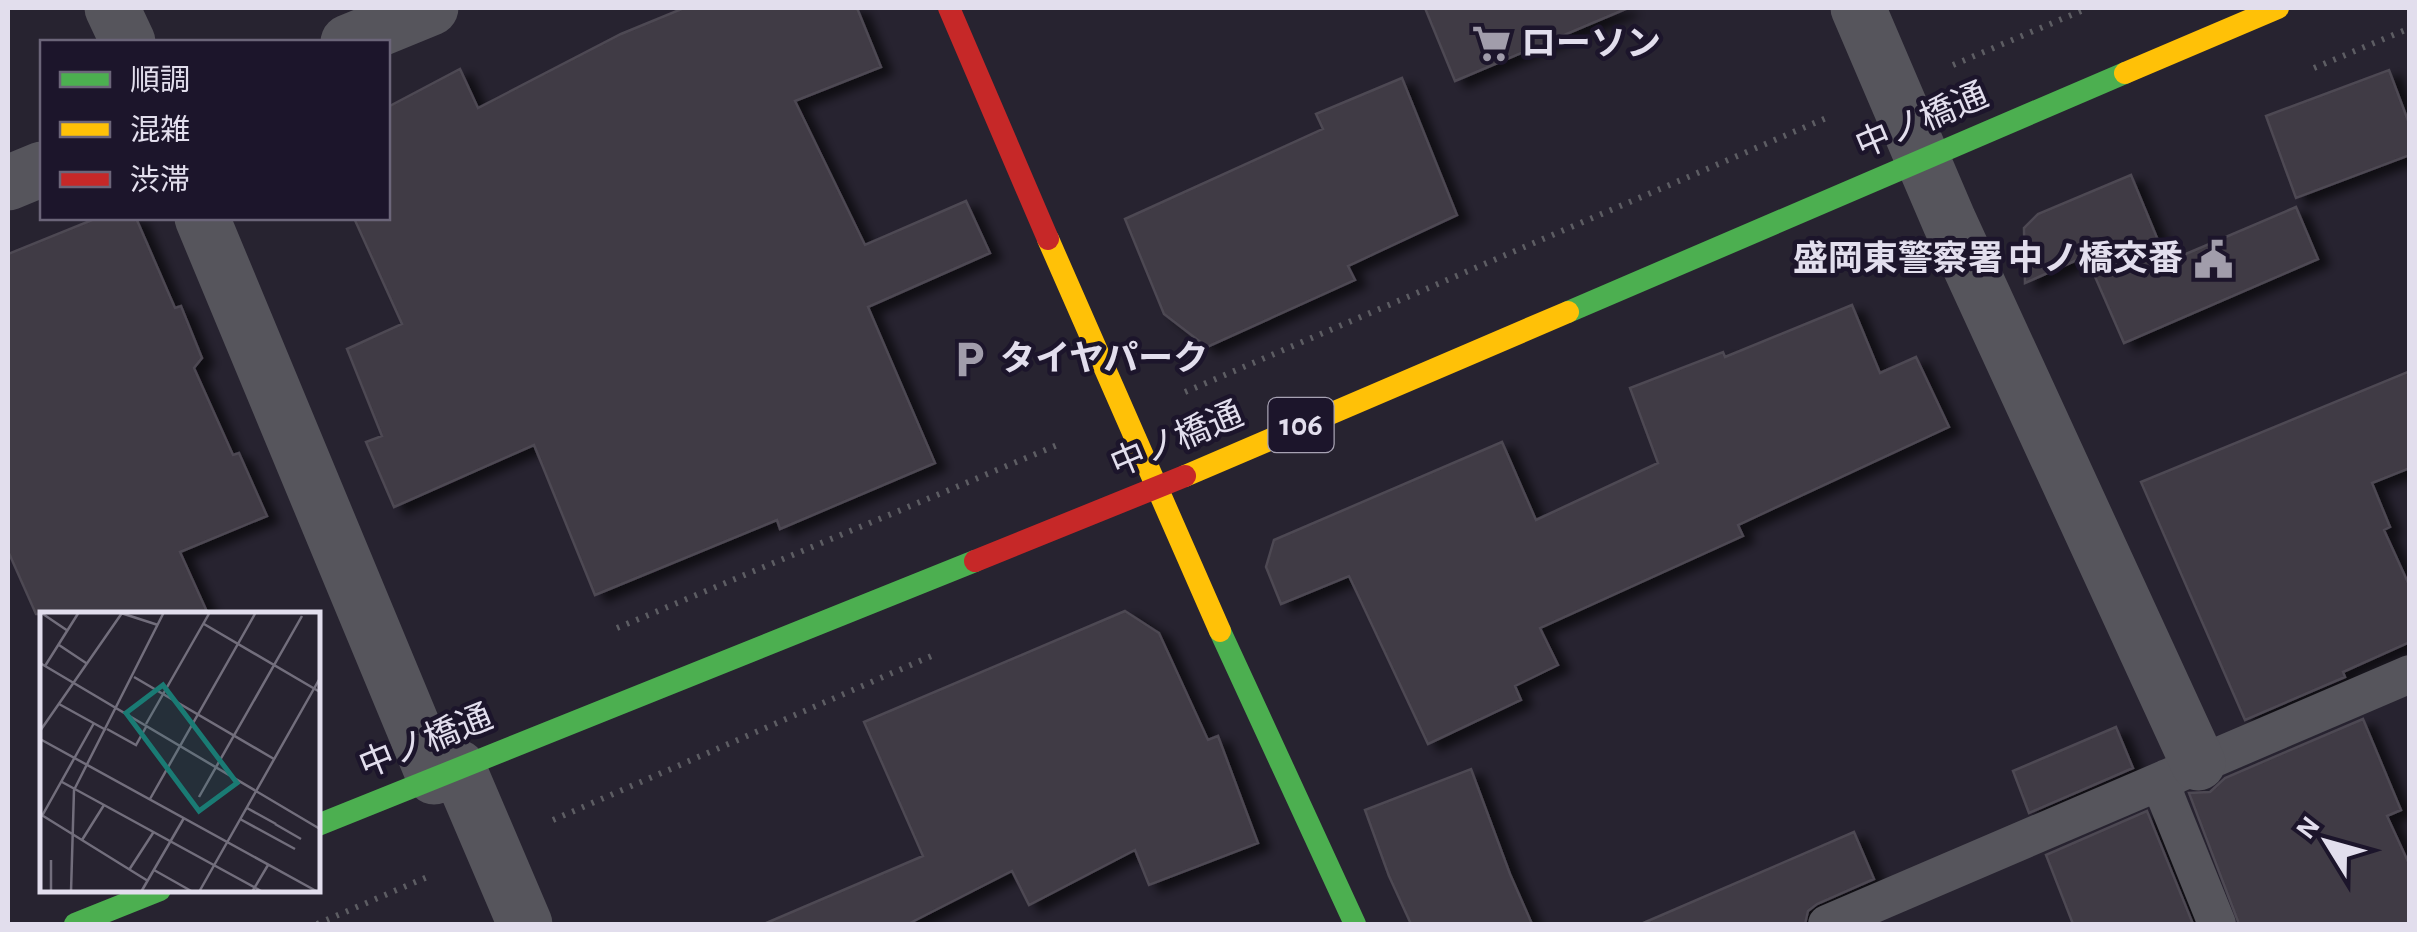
<svg xmlns="http://www.w3.org/2000/svg" width="2417" height="932" viewBox="0 0 2417 932" font-family="'Alegreya Sans','Noto Sans JP',sans-serif">
<style>
.building{fill:#3f3a44;stroke:#4e4853;stroke-width:2.5;filter:url(#shadow)}
.lines{fill:none;stroke-linecap:round;stroke-linejoin:round}
.path{stroke:#5d5d63;stroke-width:6;stroke-dasharray:2.5 8;stroke-linecap:butt}
.lane{stroke:#56555c;stroke-width:38}
.street{stroke:#56555c;stroke-width:55}
.fast{stroke:#4caf50;stroke-width:22}
.slow{stroke:#ffc107;stroke-width:22}
.jam{stroke:#c62828;stroke-width:22}
.labels{text-anchor:middle;dominant-baseline:central;stroke-width:9;stroke-linejoin:round;paint-order:stroke}
.shield{fill:#1c152b;stroke:#a7a2b3;stroke-width:2.5}
.shield-label{font-size:32px;font-weight:bold;fill:#e2deed}
.poi-label{font-size:35px;font-weight:bold;fill:#e2deed;stroke:#1c152b;text-anchor:start}
.street-label{font-size:35px;fill:#e2deed;stroke:#1c152b}
.inset-road{fill:none;stroke:#726e7c;stroke-width:2.5}
.view{fill:#1a7b74;fill-opacity:0.15;stroke:#1a7b74;stroke-width:5}
.inset-edge{fill:none;stroke:#e2deed;stroke-width:5}
</style>
<defs>
<filter id="shadow"><feDropShadow dx="11" dy="6" stdDeviation="5" flood-color="#0009"/></filter>
</defs>
<rect width="100%" height="100%" fill="#272330"/>
<path class="building" d="M684 8H857L881 67 795 101 865 245 966 201 990 253 868 307 935 463 780 529 777 520 595 595 534 445 394 507 366 442 382 436 347 349 402 324 354 218H388V107L460 69 478 108 621 34Z
M1425 8H1628L1455 81Z
M2389 70 2410 126V155L2296 198 2266 116Z
M1402 78 1457 215 1348 266 1355 280 1207 347 1164 314 1125 219 1323 129 1316 114Z
M2131 175 2167 262 2296 207 2318 259 2124 343 2086 256 2025 283 2024 228 2038 214Z
M97 218H136L175 308 181 306 202 358 194 368 233 455 239 453 267 516 180 552 208 614H36L8 551V254Z
M1852 305 1880 373 1916 357 1949 427 1738 525 1743 536 1540 628 1558 665 1515 686 1521 700 1428 744 1349 576 1281 604 1266 567 1274 540 1502 442 1536 520 1658 463 1630 388 1723 352 1725 357Z
M2410 371V468L2372 483 2390 527 2384 530 2410 587V642L2343 672 2345 677 2245 720 2141 482Z
M1125 611 1159 633 1208 740 1218 736 1258 843 1149 885 1135 850 1029 905 1012 871 908 924H764L923 856 864 722Z
M2363 719 2401 810 2387 816 2410 866V924H2239L2189 793 2210 792 2225 778Z
M2116 727 2133 768 2029 813 2013 771Z
M1471 769 1510 874 1532 924H1411L1389 876 1365 810Z
M2147 811 2193 924H2073L2046 855Z
M1854 832 1874 879 1817 904 1808 911 1805 924H1641Z"/>
<g class="lines">
<path class="path" d="M1953 65 2088 8
M2314 68 2410 28
M1185 392 1831 116
M617 628 1062 443
M553 820 936 654
M317 924 432 875"/>
<path class="lane" d="M2167 778 2165 795 2217 924
M1827 924 2410 674"/>
<path class="street" d="M112 8 128 42
M1858 8 1949 221 2198 763
M348 42 431 8
M8 183 42 169
M202 218 434 777
M458 767 525 924"/>
<path class="fast" d="M1568 312 2125 73
M1220 631 1355 924
M318 825 975 561
M75 924 160 890"/>
<path class="slow" d="M2125 73 2278 8
M1048 239 1220 631
M1185 476 1568 312"/>
<path class="jam" d="M949 8 1048 239
M975 561 1185 476"/>
</g>
<defs>
<symbol id="supermarket-bare" viewBox="-9 -9 18 18"><path d="M-6-5.5h2.5l.6 2H6L4.5 2H-2.5L-4.4-4H-6ZM-1.5 3.2a1.3 1.3 0 1 0 .1 0ZM3 3.2a1.3 1.3 0 1 0 .1 0Z" fill="#a19dab" stroke="#1c152b" stroke-width="2.5" paint-order="stroke"/></symbol>
<symbol id="civic-bare" viewBox="-9 -9 18 18"><path d="M-.6-6.5H3V-4.5H.6V-3L4-1V1h2V6H-6V1h2V-1L-.6-3ZM-1.2 2.5V6h2.4V2.5Z" fill="#a19dab" stroke="#1c152b" stroke-width="2.5" paint-order="stroke"/></symbol>
<symbol id="parking-bare" viewBox="-9 -9 18 18"><path d="M-3.5-5.5H1a3.5 3.5 0 0 1 0 7H-1V5.5H-3.5ZM-1-3.4V-.6H.8a1.4 1.4 0 0 0 0-2.8Z" fill="#a19dab" stroke="#1c152b" stroke-width="2.5" paint-order="stroke"/></symbol>
</defs>
<g fill-rule="evenodd">
<use href="#supermarket-bare" x="1464" y="16" width="55" height="55"/>
<use href="#civic-bare" x="2186" y="232" width="55" height="55"/>
<use href="#parking-bare" x="942" y="332" width="55" height="55"/>
</g>
<g class="labels">
<rect class="shield" x="1268.5" y="398" width="65" height="54" rx="8"/>
<g class="shield-label">
<text x="1301" y="425">106</text>
</g>
<g class="poi-label">
<text x="1521" y="44">ローソン</text>
<text x="2183" y="259" text-anchor="end">盛岡東警察署 中ノ橋交番</text>
<text x="1000" y="359">タイヤパーク</text>
</g>
<g class="street-label">
<text transform="translate(1922 121) rotate(-23)">中ノ橋通</text>
<text transform="translate(1177 440) rotate(-23)">中ノ橋通</text>
<text transform="translate(426 742) rotate(-22)">中ノ橋通</text>
</g>
</g>
<g transform="translate(40 612)">
<rect width="280" height="280" fill="#272330"/>
<path class="inset-road" d="M0 0 28 19M81 1 118 13M164 12 280 80M19 33 46 51M0 51 280 217M5 54 39 0M94 65 234 147M19 92 66 118M106 112 170 0M67 117 96 133 106 115M0 119 82 1M0 127 278 280M22 170 223 280M159 185 262 4M110 187 216 0M207 196 236 212M0 202 108 269M2 204 54 111M200 207 255 237M235 212 261 227M42 228 64 193M11 248V280M89 258 113 221M114 258 153 280M31 280 34 178 124 0M101 280 144 206M159 280 280 66M212 280 228 253"/>
<path class="view" d="M123 73 197 171 159 199 86 101Z"/>
<rect width="280" height="280" class="inset-edge"/>
</g>
<rect width="2417" height="932" fill="none" stroke="#e2deed" stroke-width="20"/>
<rect x="40" y="40" width="350" height="180" fill="#1c152b" stroke="#6b6579" stroke-width="2.5"/>
<rect x="60" y="72" width="50" height="15" fill="#4caf50" stroke="#6b6579" stroke-width="2.5"/>
<text x="130" y="90" font-size="30" fill="#e2deed">順調</text>
<rect x="60" y="122" width="50" height="15" fill="#ffc107" stroke="#6b6579" stroke-width="2.5"/>
<text x="130" y="140" font-size="30" fill="#e2deed">混雑</text>
<rect x="60" y="172" width="50" height="15" fill="#c62828" stroke="#6b6579" stroke-width="2.5"/>
<text x="130" y="190" font-size="30" fill="#e2deed">渋滞</text>
<g transform="translate(2327 842) rotate(307)" stroke="#1c152b" stroke-width="8" paint-order="stroke">
<path d="M0-8L18 38L0 25L-18 38Z" fill="#e2deed"/>
<text y="-15" font-size="28" font-weight="bold" text-anchor="middle" fill="#e2deed">N</text>
</g>
</svg>
